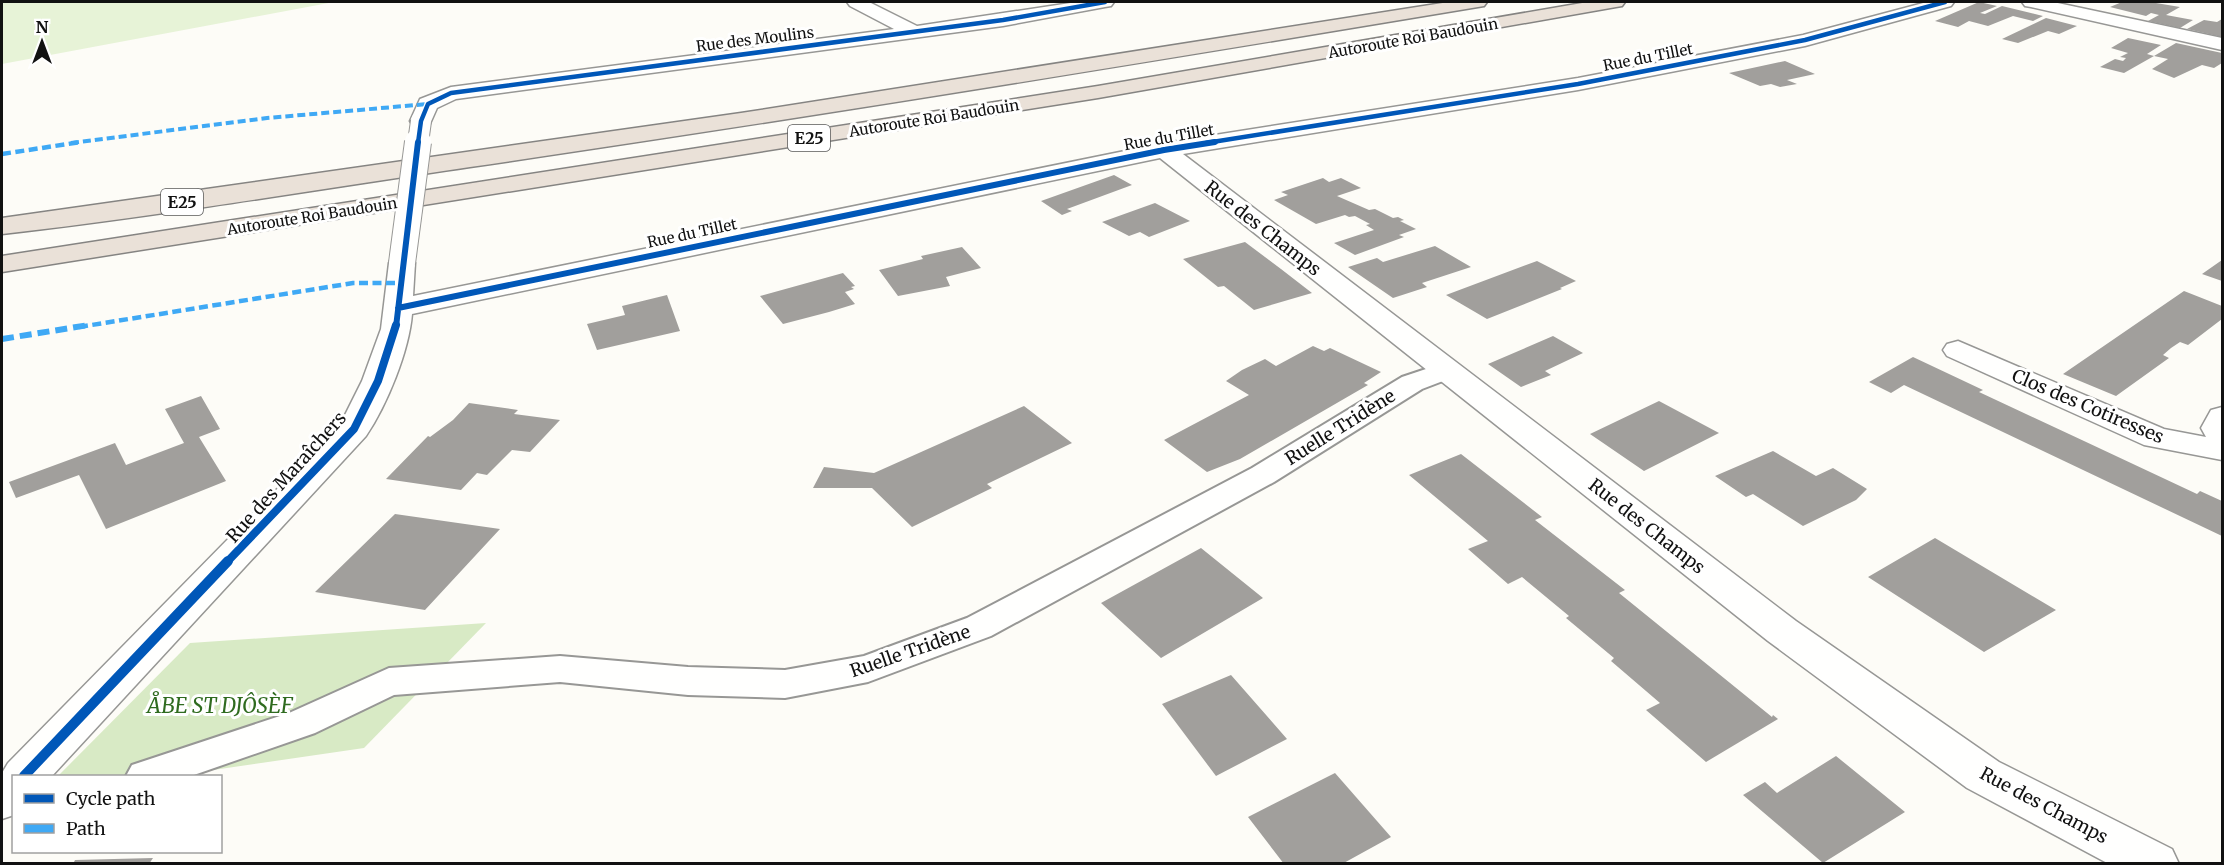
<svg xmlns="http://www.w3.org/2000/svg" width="2224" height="865" viewBox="0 0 2224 865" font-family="Merriweather,serif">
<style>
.green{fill:#e7f3d7}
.forest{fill:#d8eac5}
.building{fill:#a19f9c}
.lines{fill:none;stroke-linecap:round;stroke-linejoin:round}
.service-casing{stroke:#979795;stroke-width:4}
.minor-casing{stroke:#979795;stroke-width:3}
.motorway-casing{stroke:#858482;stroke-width:3}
.service{fill:#fffffe;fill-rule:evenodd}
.minor{fill:#fffffe;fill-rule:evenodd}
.motorway{fill:#eae1d8;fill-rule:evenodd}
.minor-bridge-far1-casing{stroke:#979795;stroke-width:22;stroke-linecap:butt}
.minor-bridge-casing{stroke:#979795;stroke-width:28;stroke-linecap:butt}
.minor-bridge-far1{stroke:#fffffe;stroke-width:20}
.minor-bridge{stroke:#fffffe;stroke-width:26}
.quiet-far2{stroke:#3fa9f5;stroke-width:4;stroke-dasharray:8 4;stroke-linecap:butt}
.quiet-far1{stroke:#3fa9f5;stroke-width:4.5;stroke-dasharray:9 4.5;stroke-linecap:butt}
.quiet{stroke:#3fa9f5;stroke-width:6;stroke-dasharray:12 6;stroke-linecap:butt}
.cycleway-far3-casing{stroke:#fff;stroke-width:7}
.cycleway-far2-casing{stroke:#fff;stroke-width:9}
.cycleway-far1-casing{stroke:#fff;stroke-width:11}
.cycleway-casing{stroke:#fff;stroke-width:14}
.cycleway-far3{stroke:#0057b8;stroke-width:4.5}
.cycleway-far2{stroke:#0057b8;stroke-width:6}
.cycleway-far1{stroke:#0057b8;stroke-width:8}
.cycleway{stroke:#0057b8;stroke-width:10}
.labels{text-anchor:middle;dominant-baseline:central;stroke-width:6;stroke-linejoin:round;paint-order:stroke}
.far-street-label{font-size:15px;fill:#111;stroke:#fff}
.shield{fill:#fff;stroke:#585858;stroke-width:1.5}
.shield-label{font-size:16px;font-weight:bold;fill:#111}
.street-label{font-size:18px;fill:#111;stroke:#fff}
.near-park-label{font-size:21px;font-style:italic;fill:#2f6b1f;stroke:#fff}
</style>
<rect width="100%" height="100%" fill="#fdfcf7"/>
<path class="green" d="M2 2H334L2 64Z"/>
<path class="forest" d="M486 623 364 748 172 776H58L190 643Z"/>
<path class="building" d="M1979 2 1997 6 1980 13 1985 14 2002 6 2043 16 2033 21 2013 16 1988 26 1969 21 1958 27 1935 21Z
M2122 2H2150L2180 7 2166 15 2193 20 2180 28 2148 21 2159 15 2151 13 2146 16 2110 7Z
M2046 18 2077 26 2059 34 2048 31 2018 43 2002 39Z
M2222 19V37L2187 29 2204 20 2217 22Z
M2128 38 2161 45 2147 54 2154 56 2176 43 2222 53V63L2214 68 2202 65 2174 78 2152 69 2168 59 2154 56 2124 73 2100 67 2115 59 2123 61 2126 58 2120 57 2128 53 2111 48Z
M1785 61 1815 74 1787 80 1797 84 1780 87 1771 84 1760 86 1729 73Z
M1114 175 1132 185 1067 209 1072 211 1062 215 1041 201Z
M1323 178 1329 182 1341 178 1361 188 1337 196 1369 210 1375 209 1393 218 1398 217 1404 220 1400 221 1416 229 1399 235 1404 237 1355 255 1334 243 1374 230 1366 225 1370 224 1355 216 1349 217 1345 215 1316 224 1274 200 1288 195 1281 192Z
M1155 203 1190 221 1149 237 1140 232 1129 236 1102 222Z
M1245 242 1281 269 1312 293 1254 310 1224 286 1218 287 1183 259Z
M1435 246 1471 267 1422 283 1427 287 1393 298 1348 267 1377 258 1383 262Z
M962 247 981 268 946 277 950 286 898 296 879 270 923 259 921 256Z
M2222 260V281L2202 274Z
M1537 261 1576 281 1560 288 1562 289 1487 319 1446 295Z
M843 273 855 286 851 287 854 289 845 292 855 304 829 312 783 324 760 296Z
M2184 291 2222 306V319L2188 345 2180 342 2171 348 2163 355 2169 358 2116 396 2063 374Z
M667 295 680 331 597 350 587 324 625 315 622 306Z
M1553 336 1583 353 1545 371 1551 375 1521 387 1488 364Z
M1313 346 1324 351 1330 348 1381 372 1364 383 1368 385 1240 459 1207 472 1164 440 1249 395 1226 381 1242 370 1265 359 1276 366Z
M1913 357 1983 390 1979 392 2084 441 2197 494 2200 491 2222 501V536L1904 385 1891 393 1869 382Z
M201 396 220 429 199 437 226 481 106 529 79 475 16 498 9 482 115 443 126 465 184 443 165 409Z
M1659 401 1719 433 1644 471 1590 434Z
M469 403 518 410 514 414 560 420 530 452 512 450 487 475 477 473 461 490 386 479 428 436 430 437 453 420Z
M1024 406 1072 443 987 484 992 488 912 527 872 488H813L824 467 874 473Z
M1773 451 1816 476 1833 468 1867 489 1856 500 1803 526 1753 494 1746 497 1715 476Z
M1461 454 1542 517 1535 520 1625 590 1619 593 1772 717 1773 715 1778 719 1706 762 1646 710 1660 703 1611 661 1614 658 1566 618 1569 616 1522 577 1508 584 1468 549 1488 541 1409 475Z
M395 514 500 529 425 610 315 592Z
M1935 538 2056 610 1984 652 1868 577Z
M1201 548 1263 598 1161 658 1101 603Z
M1231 675 1287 739 1216 776 1162 704Z
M1836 756 1905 812 1823 863 1743 795 1765 782 1777 793Z
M1335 773 1391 837 1342 864H1284L1248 817Z
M153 858 149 864H73L75 860Z"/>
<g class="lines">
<defs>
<path id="service" d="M1447 362 1456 364 1460 370 1456 376 1422 389 1274 482 991 636 868 682 785 698 688 695 560 682 394 695 315 733 191 776H126L132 765 289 713 389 668 560 656 688 667 785 670 864 656 967 618 1252 468 1402 377Z"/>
<path id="minor" d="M847 2H869L917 26 1077 2H1114L1111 6 1105 7 1003 26 456 99 437 108 429 126 421 128 413 126 410 121 420 99 451 87 894 29 850 6Z
M1927 2H1954L1951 6 1805 46 1578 90 1183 154 1796 621 1999 762 2172 849 2179 864H2109L1967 788 1768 641 1160 158 412 314C409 351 387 405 366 436L52 776H14V815L2 819V773L8 763 340 425 362 381 381 329 389 263 392 257 402 255 412 257 415 263 413 296 1164 143 1578 78 1803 35Z
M2022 2H2053L2222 38V50L2031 7 2025 6Z
M1958 341 2164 429 2206 437 2201 428 2211 410 2222 407V460L2144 445 1947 356 1943 350 1947 344Z"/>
<path id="motorway" d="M1449 2H1487L1484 6 1478 7C1142 63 806 118 470 167 314 190 158 216 2 234V218L741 113Z
M1588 2H1625L1622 6 1616 7 1098 98 2 272V256L1098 86Z"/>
</defs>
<use href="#service" class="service-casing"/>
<use href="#minor" class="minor-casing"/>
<use href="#motorway" class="motorway-casing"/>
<use href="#service" class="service"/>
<use href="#minor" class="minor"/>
<use href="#motorway" class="motorway"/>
<defs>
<path id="minor-bridge-far1" d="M418 143 421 121"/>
<path id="minor-bridge" d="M402 263 418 142"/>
</defs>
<use href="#minor-bridge-far1" class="minor-bridge-far1-casing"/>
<use href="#minor-bridge" class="minor-bridge-casing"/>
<use href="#minor-bridge-far1" class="minor-bridge-far1"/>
<use href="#minor-bridge" class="minor-bridge"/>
<path class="quiet-far2" d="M71 143 267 118 428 104"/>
<path class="quiet-far1" d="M2 154 81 142
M79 327 353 283H400"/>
<path class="quiet" d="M2 339 89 325"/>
<defs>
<path id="cycleway-far3" d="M418 143 421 121 428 104 451 93 1003 20 1105 2
M1206 143 1578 84 1805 40 1945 2"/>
<path id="cycleway-far2" d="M398 308 1164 150 1215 142
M396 327 418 142"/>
<path id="cycleway-far1" d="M227 562 354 429 378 381 396 325"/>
<path id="cycleway" d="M24 776 228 561"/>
</defs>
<use href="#cycleway-far3" class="cycleway-far3-casing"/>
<use href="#cycleway-far2" class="cycleway-far2-casing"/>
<use href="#cycleway-far1" class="cycleway-far1-casing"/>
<use href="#cycleway" class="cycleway-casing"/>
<use href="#cycleway-far3" class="cycleway-far3"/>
<use href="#cycleway-far2" class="cycleway-far2"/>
<use href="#cycleway-far1" class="cycleway-far1"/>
<use href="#cycleway" class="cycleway"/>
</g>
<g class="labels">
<g class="far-street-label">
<text transform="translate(1413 38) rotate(-10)">Autoroute Roi Baudouin</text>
<text transform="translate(755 39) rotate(-7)">Rue des Moulins</text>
<text transform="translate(1648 57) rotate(-11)">Rue du Tillet</text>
<text transform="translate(934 118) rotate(-9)">Autoroute Roi Baudouin</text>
<text transform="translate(1169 137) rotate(-10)">Rue du Tillet</text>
<text transform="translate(312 216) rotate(-9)">Autoroute Roi Baudouin</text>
<text transform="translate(692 233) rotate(-12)">Rue du Tillet</text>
</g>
<g class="shield">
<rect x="788" y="125" width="42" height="26" rx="4.5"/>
<rect x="161" y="189" width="42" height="26" rx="4.5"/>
</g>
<g class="shield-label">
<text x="809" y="138">E25</text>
<text x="182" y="202">E25</text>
</g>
<g class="street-label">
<text transform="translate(1263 228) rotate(38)">Rue des Champs</text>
<text transform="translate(2088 406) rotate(23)">Clos des Cotiresses</text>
<text transform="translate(1340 427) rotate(-32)">Ruelle Tridène</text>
<text transform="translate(286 477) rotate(-48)">Rue des Maraîchers</text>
<text transform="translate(1647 526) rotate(38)">Rue des Champs</text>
<text transform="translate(910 651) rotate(-19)">Ruelle Tridène</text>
<text transform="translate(2044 805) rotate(28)">Rue des Champs</text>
</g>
<g class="near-park-label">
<text x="220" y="705">ÅBE ST DJÔSÈF</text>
</g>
</g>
<rect width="2224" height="865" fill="none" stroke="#111111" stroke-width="6"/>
<rect x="12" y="775" width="210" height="78" fill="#ffffff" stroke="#a0a0a0" stroke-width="1.5"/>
<rect x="24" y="794" width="30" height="9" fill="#0057b8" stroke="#a0a0a0" stroke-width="1.5"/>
<text x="66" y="805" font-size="18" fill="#111111">Cycle path</text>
<rect x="24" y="824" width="30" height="9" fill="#3fa9f5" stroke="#a0a0a0" stroke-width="1.5"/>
<text x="66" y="835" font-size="18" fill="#111111">Path</text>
<g transform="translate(42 42)" stroke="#ffffff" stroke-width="4.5" paint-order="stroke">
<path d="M0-4.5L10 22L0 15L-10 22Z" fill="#111111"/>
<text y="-9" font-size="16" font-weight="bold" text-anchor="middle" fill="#111111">N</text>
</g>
</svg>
